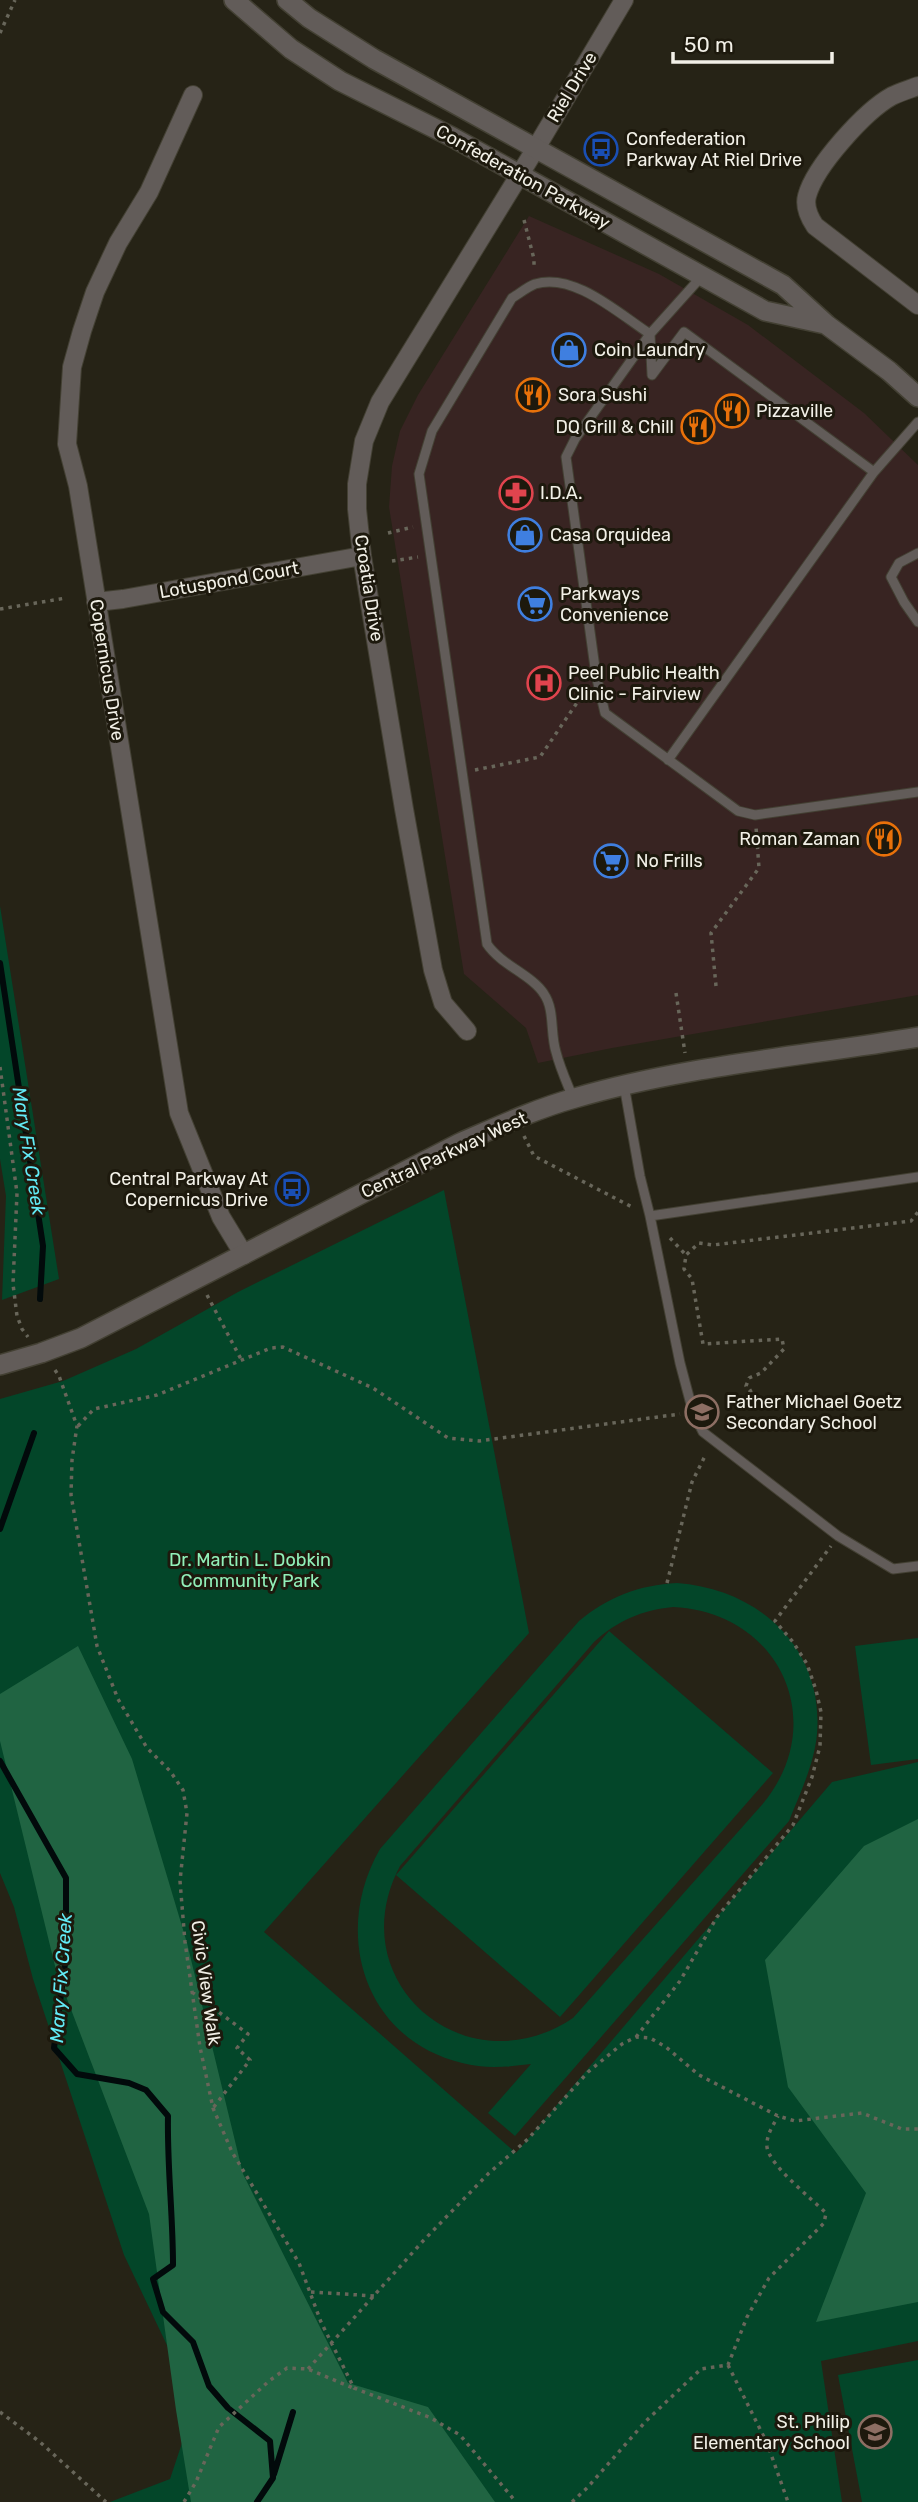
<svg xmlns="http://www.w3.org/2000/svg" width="918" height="2502" viewBox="0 0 918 2502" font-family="Rubik,sans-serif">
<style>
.commercial{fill:#382422}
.green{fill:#034629;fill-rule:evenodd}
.forest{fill:#206442}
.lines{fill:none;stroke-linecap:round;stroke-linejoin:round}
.stream{stroke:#020a0b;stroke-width:6}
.service-casing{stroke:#434033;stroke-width:11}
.minor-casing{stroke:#434033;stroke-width:20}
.tertiary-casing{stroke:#434033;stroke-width:22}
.path{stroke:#68665a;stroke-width:3.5;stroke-dasharray:3.5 5;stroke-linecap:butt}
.service{stroke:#625c59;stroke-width:9}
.minor{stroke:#625c59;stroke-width:18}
.tertiary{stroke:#625c59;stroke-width:19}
.labels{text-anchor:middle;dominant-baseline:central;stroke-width:6;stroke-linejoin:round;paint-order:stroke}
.street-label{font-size:18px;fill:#f2f0e7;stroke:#1d190d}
.poi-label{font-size:18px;fill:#f2f0e7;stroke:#1d190d;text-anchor:start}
.park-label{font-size:18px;fill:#91f0b9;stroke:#1d190d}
.water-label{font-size:19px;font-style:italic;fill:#62ebf6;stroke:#1d190d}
</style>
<rect width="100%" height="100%" fill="#262316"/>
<path class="commercial" d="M529 216 659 274 748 325 864 413 918 465V995L612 1048 538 1063 526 1028 464 974 389 507 392 466 400 431 418 395Z"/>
<path class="green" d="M0 906 59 1279 2 1300 6 1196 0 1159Z
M444 1190 529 1633 264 1932 516 2153 832 1782 918 1762V2341L821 2361 842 2502H110L170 2479 195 2404 124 2255 33 1979 14 1907 0 1873V1399L63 1381 136 1349 238 1292Z
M677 1583C759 1589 824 1648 817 1734 814 1765 800 1793 789 1821L515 2136 488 2113 531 2064C507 2067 485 2069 462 2063 363 2039 332 1932 380 1849L579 1621C608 1597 639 1585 677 1583ZM673 1607C781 1612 832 1725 760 1807L573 2018C465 2090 339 1981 400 1866L594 1642C617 1621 642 1610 673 1607Z
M609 1631 773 1773 560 2017 396 1875Z
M918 1638V1759L871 1765 855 1646Z
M918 2360V2502H862L838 2375Z"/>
<path class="forest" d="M78 1646 132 1759 187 1943 243 2174 348 2383 428 2407 495 2502H191L176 2410 149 2214 56 1970 0 1741V1694Z
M918 1819V2302L816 2322 866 2193 788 2087 765 1960 864 1846Z"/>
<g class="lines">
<path class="stream" d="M0 963 43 1246 40 1299
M0 1529 34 1433
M0 1761 66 1878V1956L54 2048 77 2074 129 2083 146 2090 168 2116C167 2166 173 2215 173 2265L153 2279 163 2312 193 2342 209 2386 228 2408 270 2441 273 2478 257 2502
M274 2474 293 2412"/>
<defs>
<path id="service" d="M702 276 650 334 575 439 566 457 596 675 605 713 738 811 755 815 918 792
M652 375 684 332 874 472
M918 553 899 563 891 577 904 602 918 622
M668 760 874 472 918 422
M624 1085 640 1176 650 1216 918 1177
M573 1098C567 1083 560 1068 556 1052 550 1033 555 1010 544 994 532 975 501 965 487 944L419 474 432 431 512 298C519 294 527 287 535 284 574 272 619 314 650 334L652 375
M650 1216 680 1363 693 1412 703 1432 838 1536 893 1569 918 1566"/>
<path id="minor" d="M918 86C910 89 900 92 892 96 865 111 815 166 807 196 804 207 809 217 815 226L918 305
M193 95 149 192 118 243 95 292 82 331 72 367 67 444 78 486 179 1113 221 1217 244 1255
M96 602 123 599 362 556
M467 1031 443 1003 433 970 404 809 362 556 357 509V484L364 441 380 402 536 148 624 0"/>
<path id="tertiary" d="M234 0 291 49 340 81 452 137 765 311 825 324
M287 0 309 18 374 59 783 285 827 325 889 371 918 397
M0 1365 41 1353 81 1338 460 1143C497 1127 535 1109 575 1098 684 1066 805 1056 918 1037"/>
</defs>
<use href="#service" class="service-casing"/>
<use href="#minor" class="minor-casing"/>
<use href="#tertiary" class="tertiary-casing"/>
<path class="path" d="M0 33 15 0
M524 220 534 259V268
M388 533 413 527
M392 561 418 557
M0 609 66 598
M475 770 540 757 585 691
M716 986 711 933 759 868 756 827
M676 993 685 1053
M0 1067 17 1193 13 1284 17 1316 22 1329 28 1337
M524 1136 534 1156 632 1207
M670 1238 686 1255
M207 1295 242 1361
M55 1370 59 1376 77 1426 72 1460 71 1495 97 1646 118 1699 147 1748 170 1771 183 1790 187 1813 180 1881 185 1942 200 2047 213 2108 232 2152 299 2263 321 2322 354 2388 431 2418 460 2435 516 2502
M752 1390 750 1391 746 1386 749 1378 761 1373 784 1349 782 1339 703 1344 692 1279 684 1269 686 1255 699 1243 713 1245 911 1221 918 1212
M78 1426 94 1409 157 1395 271 1348 283 1347 373 1388 448 1438 479 1441 680 1414
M667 1583 692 1482 706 1454
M192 1992 248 2034 237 2048 250 2060 213 2108
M636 2037 680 1981 717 1917 793 1825 812 1777 820 1746 821 1712 816 1690 807 1664 793 1642 775 1621 831 1546
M311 2292 375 2296
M728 2365 767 2443 788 2502
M308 2369 423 2241 489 2173 528 2139 588 2072 622 2044 636 2037 650 2038 666 2047 699 2075 778 2116 795 2121 862 2113 902 2129H918
M0 2412 40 2442 106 2502
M184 2502 196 2482 219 2427 269 2381 287 2368 308 2369 353 2388
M572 2502 587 2488 646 2421 701 2369 728 2365 747 2317 769 2278 824 2223 826 2213C812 2199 769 2165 767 2147 766 2135 773 2126 778 2116"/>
<use href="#service" class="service"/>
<use href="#minor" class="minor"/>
<use href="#tertiary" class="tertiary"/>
</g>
<defs>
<symbol id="bus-ring" viewBox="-11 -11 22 22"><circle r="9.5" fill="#1d190d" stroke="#1a4fb4" stroke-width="1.5"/><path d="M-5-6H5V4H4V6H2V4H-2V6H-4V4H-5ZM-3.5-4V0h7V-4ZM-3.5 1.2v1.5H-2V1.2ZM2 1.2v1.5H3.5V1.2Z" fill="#1a4fb4"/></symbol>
<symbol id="shop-ring" viewBox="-11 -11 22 22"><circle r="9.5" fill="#1d190d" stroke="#3f7fe0" stroke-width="1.5"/><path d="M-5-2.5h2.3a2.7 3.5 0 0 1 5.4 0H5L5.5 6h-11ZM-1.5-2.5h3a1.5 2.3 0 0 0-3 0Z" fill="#3f7fe0"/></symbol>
<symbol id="restaurant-ring" viewBox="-11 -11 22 22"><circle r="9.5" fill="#1d190d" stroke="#e8710a" stroke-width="1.5"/><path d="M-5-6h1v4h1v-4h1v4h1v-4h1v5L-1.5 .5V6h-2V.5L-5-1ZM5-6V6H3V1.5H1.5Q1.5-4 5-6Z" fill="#e8710a"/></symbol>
<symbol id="pharmacy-ring" viewBox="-11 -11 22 22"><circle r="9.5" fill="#1d190d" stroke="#e0444e" stroke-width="1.5"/><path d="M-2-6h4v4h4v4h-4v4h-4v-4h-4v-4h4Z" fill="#e0444e"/></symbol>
<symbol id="supermarket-ring" viewBox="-11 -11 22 22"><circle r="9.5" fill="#1d190d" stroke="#3f7fe0" stroke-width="1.5"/><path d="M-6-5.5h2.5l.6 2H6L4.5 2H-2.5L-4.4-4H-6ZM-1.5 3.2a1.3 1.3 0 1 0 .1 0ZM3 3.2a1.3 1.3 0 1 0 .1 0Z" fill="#3f7fe0"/></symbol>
<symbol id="hospital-ring" viewBox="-11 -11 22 22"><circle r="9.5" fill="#1d190d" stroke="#e0444e" stroke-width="1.5"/><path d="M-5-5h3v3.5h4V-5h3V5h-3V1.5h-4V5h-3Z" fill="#e0444e"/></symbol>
<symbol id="school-ring" viewBox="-11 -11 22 22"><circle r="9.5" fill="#1d190d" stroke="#8d6e63" stroke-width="1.5"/><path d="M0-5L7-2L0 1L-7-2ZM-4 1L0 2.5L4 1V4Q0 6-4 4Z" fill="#8d6e63"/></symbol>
</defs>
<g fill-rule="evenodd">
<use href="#bus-ring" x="582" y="130" width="38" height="38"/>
<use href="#shop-ring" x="550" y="331" width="38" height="38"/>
<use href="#restaurant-ring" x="514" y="376" width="38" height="38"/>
<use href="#restaurant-ring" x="713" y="392" width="38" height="38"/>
<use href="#restaurant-ring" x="679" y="408" width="38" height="38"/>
<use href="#pharmacy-ring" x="497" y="474" width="38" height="38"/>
<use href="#shop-ring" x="506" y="516" width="38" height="38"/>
<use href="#supermarket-ring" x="516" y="585" width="38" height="38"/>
<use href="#hospital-ring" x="525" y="664" width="38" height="38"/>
<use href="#restaurant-ring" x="865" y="820" width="38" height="38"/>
<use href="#supermarket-ring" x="592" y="842" width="38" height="38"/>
<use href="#bus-ring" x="273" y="1170" width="38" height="38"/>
<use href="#school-ring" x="683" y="1393" width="38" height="38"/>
<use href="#school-ring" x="856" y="2413" width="38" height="38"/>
</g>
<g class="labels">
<g class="street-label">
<text transform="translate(572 87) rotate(-59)">Riel Drive</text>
<text transform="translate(523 177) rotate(29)">Confederation Parkway</text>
<text transform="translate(229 580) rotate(-10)">Lotuspond Court</text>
<text transform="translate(369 588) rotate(81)">Croatia Drive</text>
<text transform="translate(107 670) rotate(81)">Copernicus Drive</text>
<text transform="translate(444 1155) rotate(-25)">Central Parkway West</text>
<text transform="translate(206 1983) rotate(82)">Civic View Walk</text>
</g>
<g class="poi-label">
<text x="626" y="139">Confederation<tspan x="626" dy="21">Parkway At Riel Drive</tspan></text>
<text x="594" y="350">Coin Laundry</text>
<text x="558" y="395">Sora Sushi</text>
<text x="756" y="411">Pizzaville</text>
<text x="674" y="427" text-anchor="end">DQ Grill &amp; Chill</text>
<text x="540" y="493">I.D.A.</text>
<text x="550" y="535">Casa Orquidea</text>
<text x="560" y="594">Parkways<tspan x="560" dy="21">Convenience</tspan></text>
<text x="568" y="673">Peel Public Health<tspan x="568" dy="21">Clinic - Fairview</tspan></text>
<text x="860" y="839" text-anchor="end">Roman Zaman</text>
<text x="636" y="861">No Frills</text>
<text x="268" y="1179" text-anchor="end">Central Parkway At<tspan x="268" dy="21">Copernicus Drive</tspan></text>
<text x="726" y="1402">Father Michael Goetz<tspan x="726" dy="21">Secondary School</tspan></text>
<text x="850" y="2422" text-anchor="end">St. Philip<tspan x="850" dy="21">Elementary School</tspan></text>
</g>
<g class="park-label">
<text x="250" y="1560">Dr. Martin L. Dobkin<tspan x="250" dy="21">Community Park</tspan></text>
</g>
<g class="water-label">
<text transform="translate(29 1151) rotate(81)">Mary Fix Creek</text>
<text transform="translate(61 1978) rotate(-86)">Mary Fix Creek</text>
</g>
</g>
<path d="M673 52v10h159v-10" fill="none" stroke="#f2f0e7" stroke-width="3.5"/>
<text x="684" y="52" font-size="21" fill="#f2f0e7" stroke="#1d190d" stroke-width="5" paint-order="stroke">50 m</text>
</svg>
